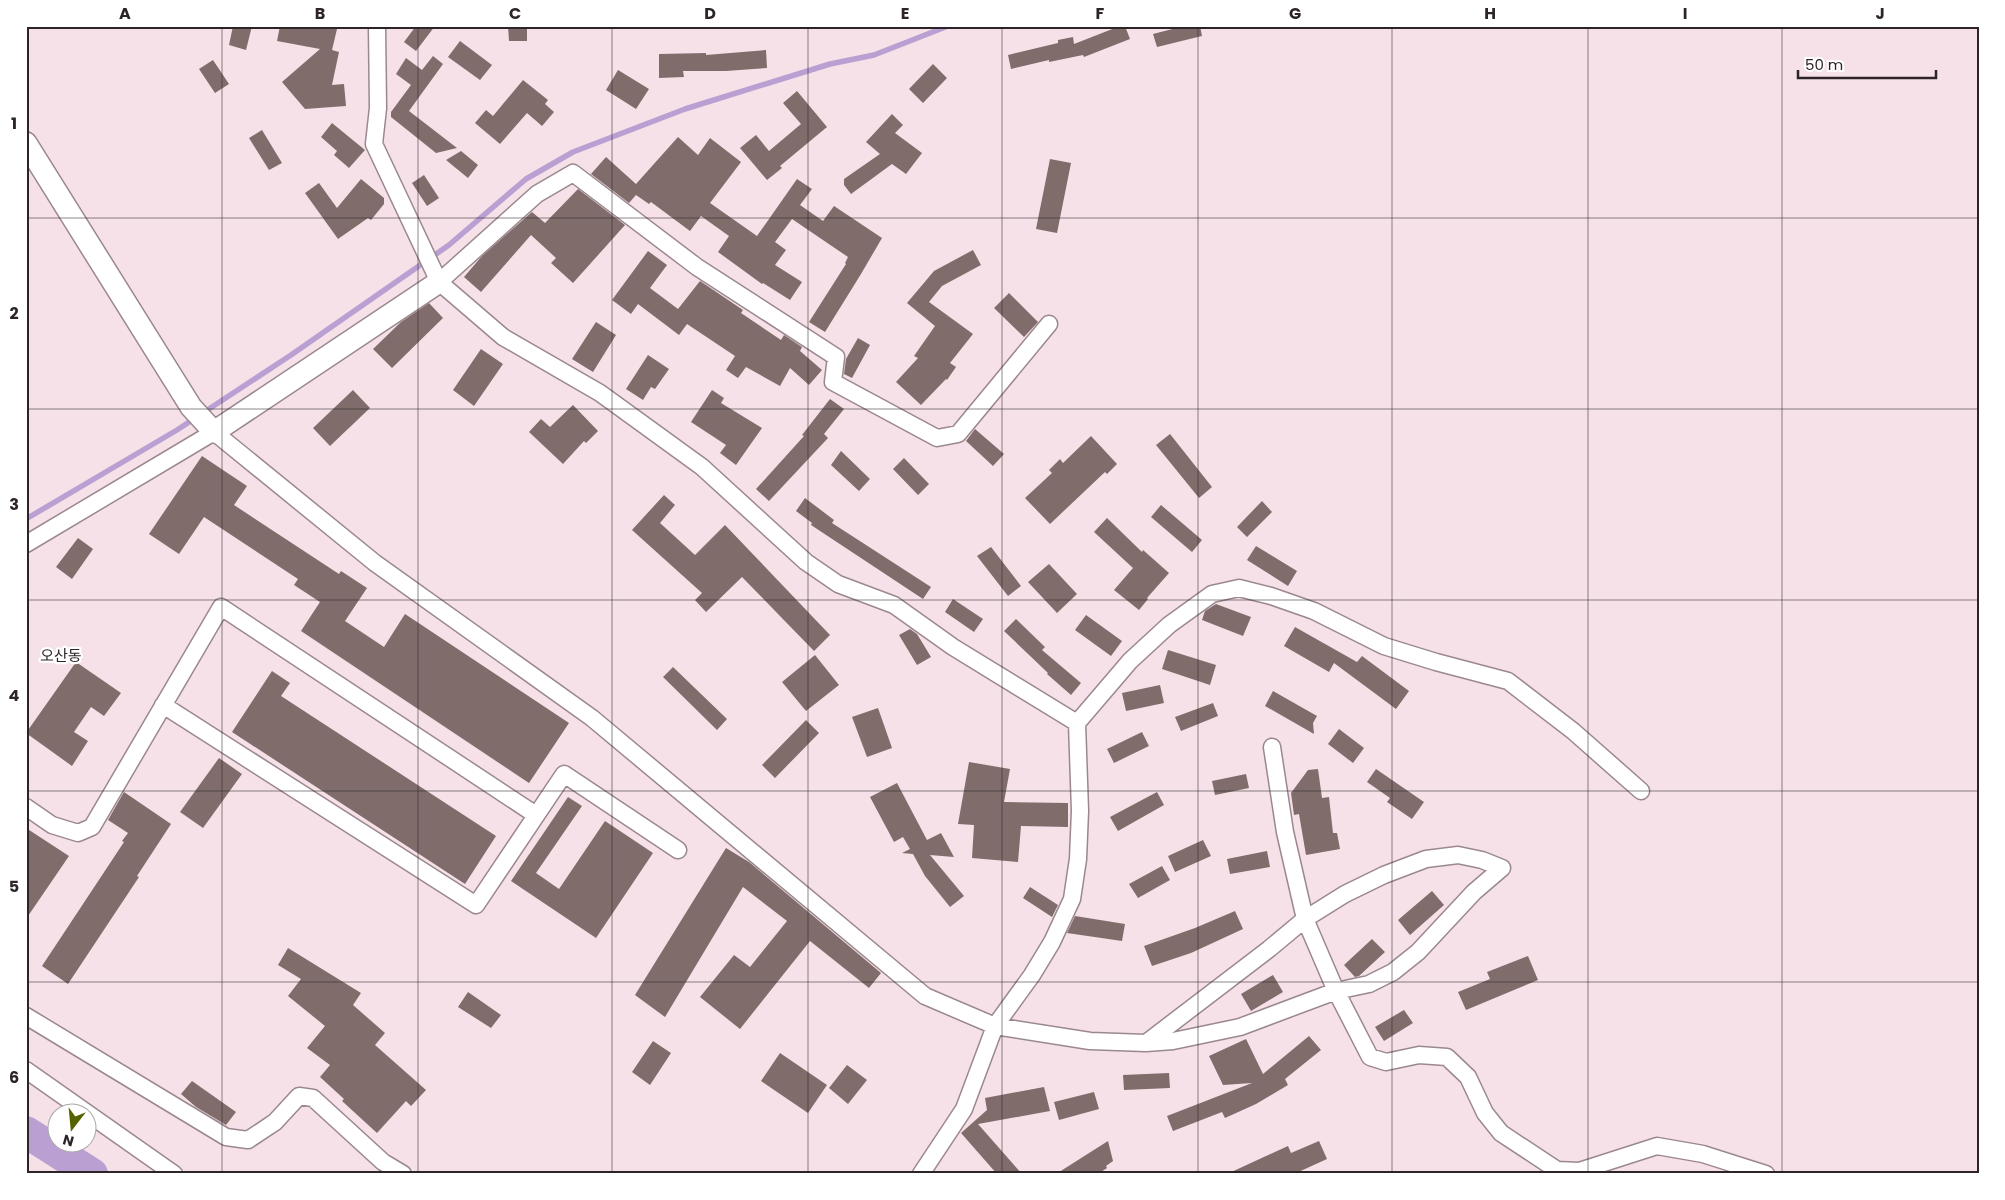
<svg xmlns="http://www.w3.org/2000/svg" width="2005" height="1200" viewBox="0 0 2005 1200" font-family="Poppins,'Noto Sans KR',sans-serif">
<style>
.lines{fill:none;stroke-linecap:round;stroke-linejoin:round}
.stream{stroke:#baa0d2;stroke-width:5.5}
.river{stroke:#baa0d2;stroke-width:32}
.building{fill:#7f6c6b}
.minor-casing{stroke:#9b888e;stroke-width:19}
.tertiary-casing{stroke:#9b888e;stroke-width:24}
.minor{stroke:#fff;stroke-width:16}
.tertiary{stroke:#fff;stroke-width:21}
.grid{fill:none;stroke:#2c2427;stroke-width:1;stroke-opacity:0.55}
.labels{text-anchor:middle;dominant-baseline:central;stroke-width:4.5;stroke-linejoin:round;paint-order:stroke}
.quarter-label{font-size:15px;fill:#2c2427;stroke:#fff}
.neatline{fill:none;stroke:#2c2427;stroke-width:2}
.grid-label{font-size:16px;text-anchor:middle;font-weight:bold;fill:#2c2427}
</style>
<rect width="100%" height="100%" fill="#f6e1e8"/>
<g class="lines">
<path class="stream" d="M26 519 177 430 291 355 449 245 526 179 573 152 685 109 830 64 874 55 948 26"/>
<path class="river" d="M26 1132 92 1174"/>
</g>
<path class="building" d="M233 26H252L246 50 229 45Z
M280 26H325L337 29 332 50 339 52 332 85 344 84 346 106 305 109 282 82 320 49 277 41Z
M416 26H435L416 51 404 42Z
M508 26H527V41H509Z
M1120 26H1125L1130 39 1084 57 1083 55 1049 62V60L1011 69 1008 55 1058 43V40L1073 37 1074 44Z
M1184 26H1200L1202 36 1157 47 1153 34Z
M460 41 492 65 480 80 448 57Z
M766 50 767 68 726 71H683L684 77 659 78V54L706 53V55Z
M433 56 443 64 409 111 457 148 436 153 391 117V112L411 85 396 74 406 58 422 70Z
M213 60 229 84 215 93 199 69Z
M933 64 947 78 923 103 909 89Z
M618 70 649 89 636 109 606 90Z
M523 80 548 100 545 104 554 112 542 126 527 113 500 144 475 123 486 110 493 116Z
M797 91 827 127 780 166 782 168 767 180 740 148 756 135 769 151 801 124 783 103Z
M892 114 903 125 895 133 922 153 906 174 892 164 851 194 844 185V179L880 154 866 142Z
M332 123 365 150 349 168 334 155 337 151 321 137Z
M262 130 282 163 269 170 249 138Z
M678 137 698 155 710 138 741 162 710 203 757 236 797 179 812 189 800 205 823 221 834 206 882 238 861 274 825 332 809 322 846 264 845 263 848 257 792 219 775 242 786 250 775 265 802 282 790 300 763 283 762 284 718 252 729 236 701 216 690 231 651 202 649 204 636 195 629 203 591 174 606 157 636 184Z
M461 151 478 165 468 178 446 160Z
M1050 159 1071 163 1057 233 1036 229Z
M424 175 439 198 427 206 412 183Z
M361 179 384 198V204L371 220 368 218 338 239 305 193 319 183 337 208Z
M578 189 625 225 573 283 551 263 556 258 531 235 481 292 464 277 482 256 532 212 545 223Z
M973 250 981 265 942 286 929 302 973 334 950 363 956 367 947 380 946 379 921 405 896 382 918 358 914 356 935 326 907 303 934 271Z
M648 251 667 265 650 288 678 309 700 281 743 310 741 313 781 340 784 335 802 347 800 351 822 370 809 385 790 368 780 386 746 367 738 378 726 370 735 356 687 324 679 335 638 304 631 314 612 300Z
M1009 293 1038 322 1024 337 994 308Z
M429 303 443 318 392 368 373 349 401 322Z
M596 322 616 335 593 372 572 359Z
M858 338 870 345 852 378 844 374 846 359Z
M481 349 503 364 474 406 453 390Z
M648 355 669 369 655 389 651 387 643 400 626 389Z
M353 390 370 408 330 446 313 428Z
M712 390 724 398 721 403 762 428 736 465 720 453 726 445 691 422Z
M830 399 844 409 824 434 828 438 769 501 756 489 804 436 802 435Z
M573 405 598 431 586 443 584 441 563 464 529 432 541 419 550 427Z
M975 429 1004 454 993 466 966 441Z
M1170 434 1212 487 1199 498 1156 445Z
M1091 436 1117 464 1107 474 1105 472 1050 524 1025 498 1052 473 1049 470 1060 459 1063 463Z
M841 451 870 479 859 491 831 465Z
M202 456 247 486 234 505 339 574 341 571 367 588 345 621 384 647 405 614 569 723 529 783 301 631 320 602 294 585 298 579 204 517 179 554 149 534Z
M904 458 929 484 918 495 893 469Z
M664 495 675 505 660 523 695 555 725 525 830 635 814 651 742 577 706 612 695 600 702 593 632 530Z
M805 498 834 520 832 523 931 587 923 599 811 525 812 523 796 511Z
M1262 501 1272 512 1247 537 1237 527Z
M1161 505 1202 540 1192 552 1151 517Z
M1107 518 1142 552 1143 550 1169 573 1147 598 1148 599 1139 610 1114 590 1133 568 1094 532Z
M78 538 93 549 72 579 56 567Z
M1256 546 1297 571 1288 586 1247 560Z
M991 547 1021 586 1008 596 977 556Z
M1049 564 1077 594 1057 613 1028 582Z
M953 599 983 619 974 632 945 612Z
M1216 604 1251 617 1243 636 1202 620 1205 611Z
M1086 615 1122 641 1111 656 1075 630Z
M1016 619 1045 647 1042 650 1081 683 1071 695 1047 674 1048 673 1004 631Z
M1295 627 1357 662 1362 656 1409 691 1396 709 1334 663 1329 672 1284 646Z
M910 629 917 634 931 657 917 665 899 635Z
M1168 650 1216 665 1210 685 1162 669Z
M815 655 839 685 806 711 782 682Z
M76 662 121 693 104 716 91 707 74 732 88 741 72 766 26 733Z
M673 667 727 719 717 730 663 677Z
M272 671 290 683 281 696 496 836 465 884 232 732Z
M1160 685 1164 703 1126 711 1122 693Z
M1273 691 1317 716 1313 723 1314 734 1265 706Z
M1213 703 1218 716 1181 731 1175 717Z
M878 708 892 748 867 757 852 717Z
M806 720 819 733 775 778 762 765Z
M1339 729 1364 748 1353 763 1328 744Z
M1142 732 1149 746 1114 763 1107 749Z
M219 758 242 774 203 828 180 812Z
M969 762 1010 769 1004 802 1068 803V827L1021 826 1018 862 972 858 974 825 958 824Z
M1318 769 1322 798 1329 797 1333 833H1337L1340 849 1306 855 1299 814 1294 815 1291 793 1308 770Z
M1376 769 1424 802 1412 819 1387 802 1390 798 1367 782Z
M1246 774 1249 788 1215 795 1212 781Z
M897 783 927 840 941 833 954 857 930 855 964 896 950 907 925 876 913 854 902 853 910 849 903 837 894 842 870 797Z
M124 792 171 824 137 876 139 877 68 984 42 966 124 842 122 841 128 833 108 820Z
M1157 792 1164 805 1118 831 1110 817Z
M568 797 582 806 536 873 559 889 605 821 653 853 596 938 511 881Z
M26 828 69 856 26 919Z
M1203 840 1211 856 1175 872 1168 856Z
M726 848 749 862 881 973 869 988 810 941 740 1029 700 997 734 955 750 967 787 921 743 887 665 1017 635 995Z
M1267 851 1270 867 1230 874 1227 859Z
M1162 866 1170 880 1138 898 1129 884Z
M1030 887 1058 905 1052 917 1023 898Z
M1432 891 1444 905 1410 935 1398 920Z
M1235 911 1243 929 1191 953 1152 966 1144 946 1195 928Z
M1075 916 1125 924 1122 941 1067 933Z
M1372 939 1385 952 1359 976 1355 977 1344 965Z
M288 948 361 993 353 1005 385 1033 375 1045 426 1090 411 1106 406 1101 377 1133 342 1101 344 1099 320 1077 330 1065 307 1048 325 1026 288 996 301 979 278 965Z
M1528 956 1538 980 1466 1010 1458 992 1490 979 1487 972Z
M1273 975 1283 992 1251 1011 1241 994Z
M468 992 501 1015 491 1028 458 1007Z
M1404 1010 1413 1023 1384 1041 1375 1027Z
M1309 1036 1321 1050 1285 1079 1288 1085 1256 1104 1225 1118 1222 1112 1173 1131 1167 1116 1252 1083 1223 1085 1209 1056 1246 1039 1263 1074Z
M653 1041 671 1053 650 1085 632 1072Z
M780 1053 827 1085 808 1113 761 1081Z
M847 1065 867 1080 848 1104 829 1088Z
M1169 1073 1170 1088 1124 1090 1123 1075Z
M192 1081 236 1112 226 1125 196 1107 181 1094Z
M1044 1087 1050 1111 978 1124 1022 1174H997L961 1133 987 1110 985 1098Z
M1094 1092 1099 1109 1059 1120 1054 1102Z
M1108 1141 1113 1161 1106 1166 1107 1168 1098 1174H1056Z
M1319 1141 1327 1159 1294 1174H1227L1288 1146 1291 1153Z"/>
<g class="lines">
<defs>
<path id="minor" d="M377 26 378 108 374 144 439 282 503 337 600 393 702 467 806 562 838 584 894 605 953 647 1077 723 1080 811 1078 859 1072 899 1052 942 1032 975 995 1026 964 1109 921 1174
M439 282 537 194 573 173 697 267 836 357 833 382 937 438 958 434 1049 324
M26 544 214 432 375 563 592 718 925 996 995 1026 1090 1041 1146 1043 1173 1041 1240 1027 1336 991 1369 984 1393 972 1418 952 1474 892 1502 868 1482 860 1458 855 1426 859 1384 875 1345 894 1305 919 1269 949 1146 1043
M163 705 476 905 564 774 678 850
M1077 723 1130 661 1169 625 1212 594 1239 588 1271 596 1314 611 1384 646 1436 662 1508 681 1573 731 1641 791
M1272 747 1285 832 1305 919 1336 991 1370 1057 1386 1062 1419 1055 1447 1057 1468 1077 1485 1113 1501 1133 1557 1170 1579 1171 1657 1146 1703 1154 1766 1174
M26 807 52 825 78 833 92 827 221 607 536 815
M26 1016 226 1137 248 1140 275 1122 299 1096 313 1098 383 1162 403 1174
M26 1070 174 1174"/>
<path id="tertiary" d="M26 143 191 407 214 432 439 282"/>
</defs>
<use href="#minor" class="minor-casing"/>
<use href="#tertiary" class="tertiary-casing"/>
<use href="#minor" class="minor"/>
<use href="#tertiary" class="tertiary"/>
</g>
<path class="grid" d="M222 26V1174M418 26V1174M612 26V1174M808 26V1174M1002 26V1174M1198 26V1174M1392 26V1174M1588 26V1174M1782 26V1174M26 218H1979M26 409H1979M26 600H1979M26 791H1979M26 982H1979"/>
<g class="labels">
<g class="quarter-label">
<text x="61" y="655">오산동</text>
</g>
</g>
<rect width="2005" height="1200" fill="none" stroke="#ffffff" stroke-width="55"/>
<g transform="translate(72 1128) rotate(196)"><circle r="24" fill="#ffffff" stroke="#aba7a9"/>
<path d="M0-4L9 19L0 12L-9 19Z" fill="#566100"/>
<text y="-8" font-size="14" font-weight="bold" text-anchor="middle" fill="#2c2427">N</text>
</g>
<path d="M1798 70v8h138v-8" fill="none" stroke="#2c2427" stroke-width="2.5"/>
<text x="1805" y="70" font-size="15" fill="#2c2427" stroke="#ffffff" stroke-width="4" paint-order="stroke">50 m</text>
<rect x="28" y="28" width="1950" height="1144" class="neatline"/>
<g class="grid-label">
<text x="125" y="19">A</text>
<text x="320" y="19">B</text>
<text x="515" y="19">C</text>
<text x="710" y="19">D</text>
<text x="905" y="19">E</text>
<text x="1100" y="19">F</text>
<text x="1295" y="19">G</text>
<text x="1490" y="19">H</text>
<text x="1685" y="19">I</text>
<text x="1880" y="19">J</text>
<text x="14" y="129">1</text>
<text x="14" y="319">2</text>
<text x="14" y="510">3</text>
<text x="14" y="701">4</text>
<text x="14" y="892">5</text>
<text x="14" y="1083">6</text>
</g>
</svg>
